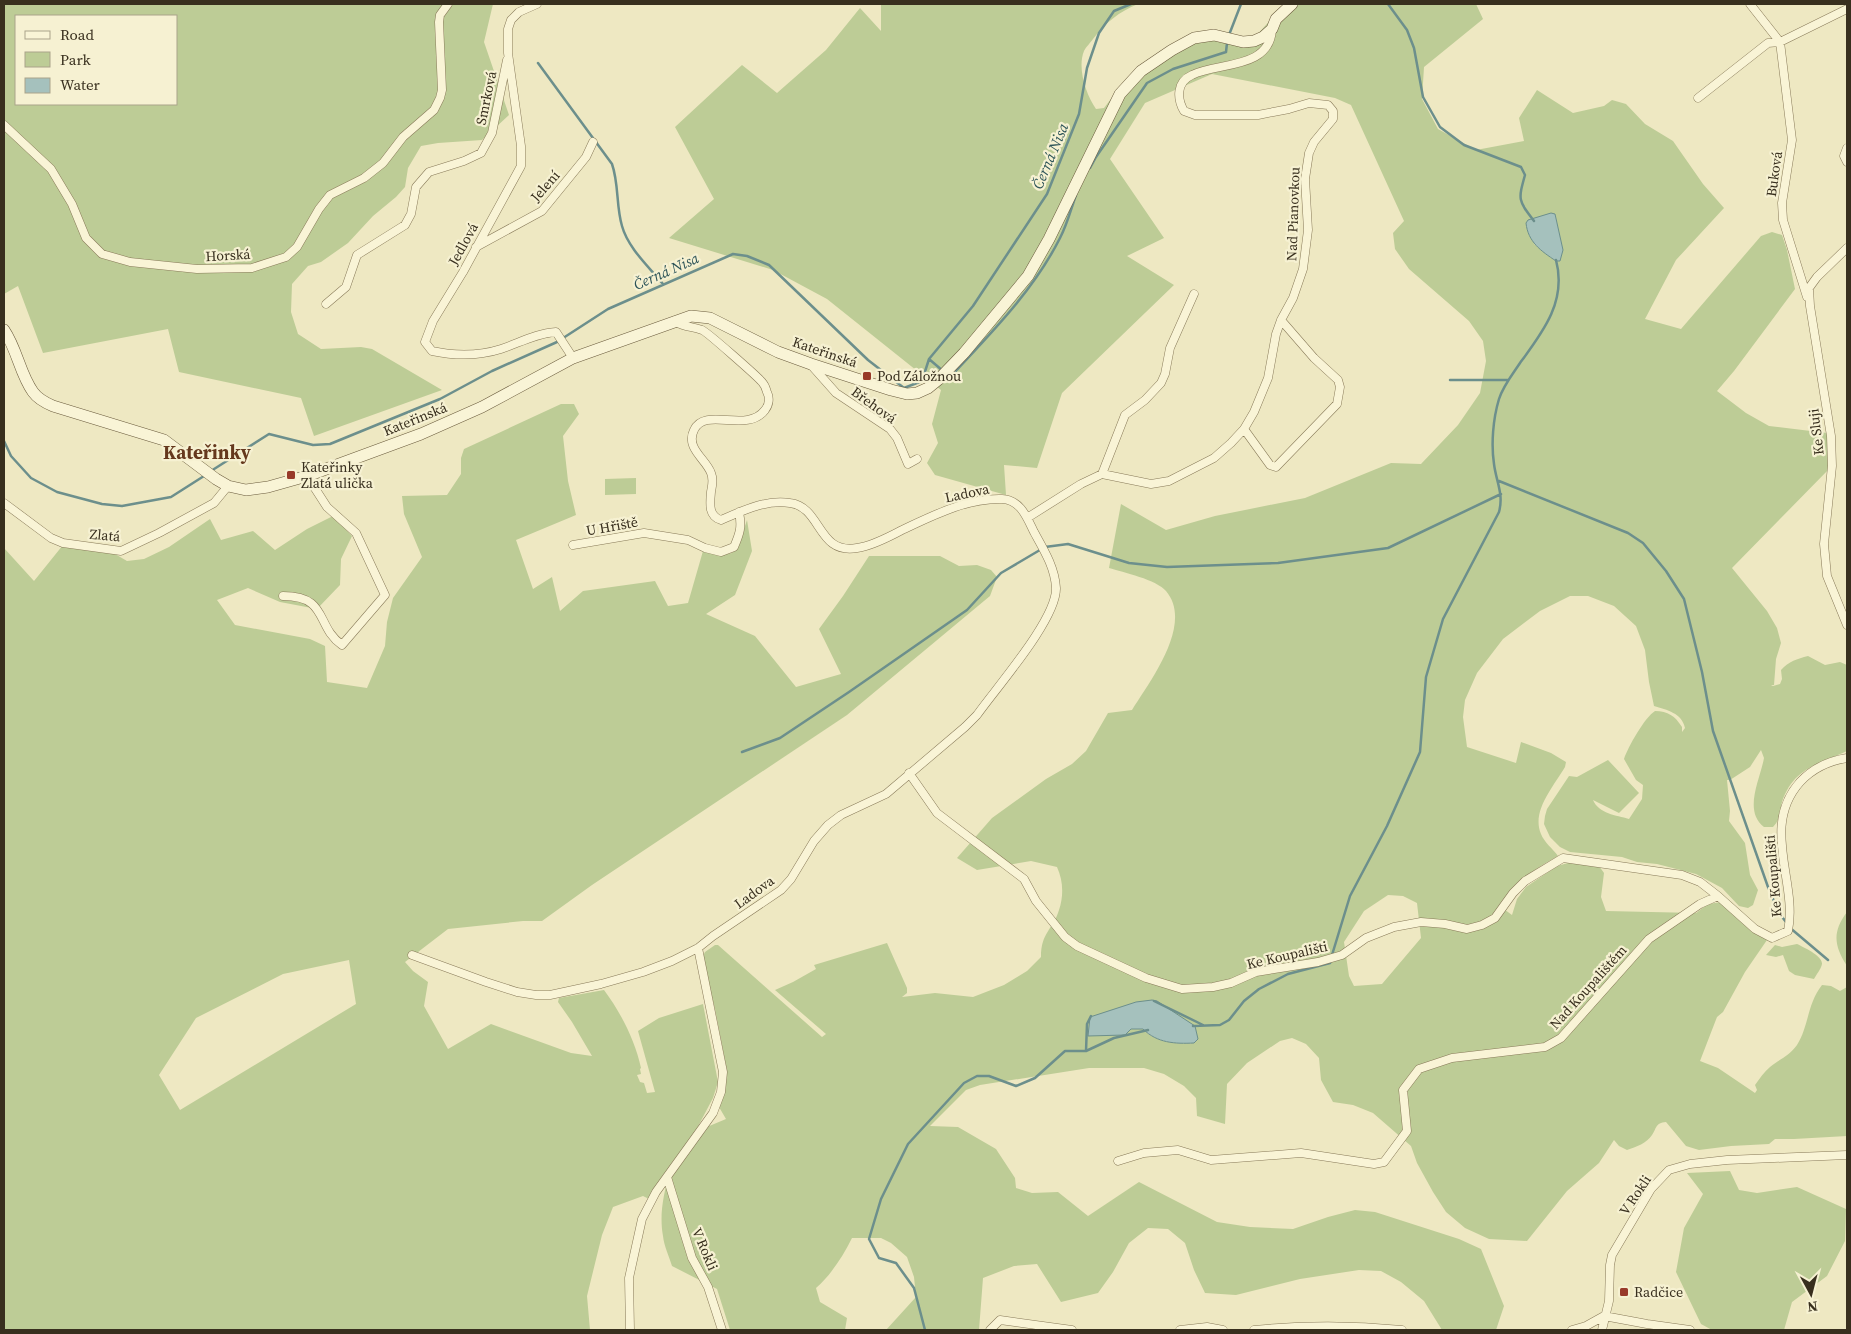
<svg xmlns="http://www.w3.org/2000/svg" width="1851" height="1334" viewBox="0 0 1851 1334" font-family="'Source Serif 4',serif">
<style>
.green{fill:#bdcc96;fill-rule:evenodd}
.water{fill:#a5c1bd;stroke:#6c8f8c}
.lines{fill:none;stroke-linecap:round;stroke-linejoin:round}
.stream{stroke:#6c8f8c;stroke-width:2.5}
.street-casing{stroke:#887a59;stroke-width:9}
.secondary-casing{stroke:#6a5b3d;stroke-width:12}
.street{stroke:#f9f4d6;stroke-width:8}
.secondary{stroke:#f9f4d6;stroke-width:11}
.poi-dot{fill:#983a29;stroke:#f6f1d2;stroke-width:2}
.labels{text-anchor:middle;dominant-baseline:central;stroke-width:4.5;stroke-linejoin:round;paint-order:stroke}
.street-label{font-size:14px;fill:#382f1e;stroke:#f6f1d2}
.poi-label{font-size:14px;fill:#382f1e;stroke:#f6f1d2;text-anchor:start}
.water-label{font-size:15px;font-style:italic;fill:#2d5458;stroke:#f6f1d2}
.district-label{font-size:19px;font-weight:bold;fill:#65381d;stroke:#f6f1d2}
</style>
<rect width="100%" height="100%" fill="#eee8c2"/>
<path class="green" d="M4 4H493L484 42 509 115 482 140 438 143 421 146 408 168 405 187 396 197 373 216 348 243 321 262 308 266 292 284 291 312 298 334 321 349 361 347 372 349 442 390 314 436 301 398 179 372 168 329 43 353 18 286 4 294ZM16 16H176V104H16Z
M881 4H1138C1119 12 1106 22 1093 39 1091 42 1086 47 1084 51 1077 68 1086 95 1096 109L1104 108 1127 78 1192 34 1212 30 1236 43 1255 37 1285 4H1476L1483 19 1424 67 1422 99 1438 129 1476 150 1524 141 1519 118 1537 90 1573 113 1604 106 1612 100 1626 104 1645 124 1673 141 1703 184 1724 208 1676 260 1645 319 1681 329 1761 236 1772 232 1782 235 1787 250 1795 289 1734 371 1717 391 1746 413 1769 426 1827 433 1830 468 1732 568 1767 611 1777 628 1781 643 1776 659 1774 685H1771L1773 686 1780 684 1782 679 1781 670C1789 661 1797 659 1808 656L1825 665 1840 662 1847 665V751C1819 764 1793 768 1782 802 1779 812 1781 819 1773 827H1764C1743 811 1760 780 1764 758L1761 750 1750 767 1730 780H1727L1730 811 1729 821 1745 843 1750 875 1758 890 1753 905 1748 908 1739 906 1722 888 1696 874 1657 864 1637 862 1622 857 1570 852 1560 847 1550 837 1544 824 1545 816 1547 809 1569 776 1577 777 1608 760 1639 793 1619 813 1593 800C1599 814 1616 815 1629 819L1642 799 1643 785 1636 780 1624 759C1628 747 1645 717 1655 711 1668 711 1675 716 1682 727V732L1685 728C1682 713 1667 710 1654 706L1649 682 1645 650 1636 626 1614 606 1588 596H1570L1540 611 1503 639 1477 673 1465 700 1463 717 1467 747 1516 763 1521 742 1551 753 1566 762 1565 767C1554 786 1531 811 1541 834 1544 842 1553 849 1558 856 1531 871 1518 881 1501 907L1512 915 1517 899 1526 887 1557 866 1572 862 1599 866 1604 873 1601 897 1606 911 1696 913 1708 904 1722 902 1766 937 1767 940 1745 972 1723 1012 1717 1017 1700 1061 1718 1068 1755 1093 1757 1090 1755 1085C1760 1078 1764 1072 1770 1067 1780 1059 1789 1056 1797 1045 1809 1026 1807 1004 1822 985L1831 986 1840 991 1847 987V1136L1794 1139H1775L1769 1144 1731 1146 1699 1150 1686 1146 1666 1122C1655 1123 1657 1128 1652 1135 1647 1143 1636 1147 1627 1150L1619 1146 1614 1140 1599 1163 1567 1191 1527 1241 1489 1239 1465 1228 1446 1212 1433 1192 1417 1163 1411 1146 1373 1113 1353 1105 1333 1102 1321 1080 1319 1058 1306 1044 1292 1038 1280 1041 1247 1063 1227 1084 1225 1124 1197 1116 1196 1098 1184 1086 1164 1074 1144 1068H1089L980 1085 966 1090 930 1126 958 1127 996 1149 1015 1178 1016 1188 1032 1193 1058 1192 1088 1216 1139 1182 1217 1222 1250 1227 1293 1229 1328 1217 1355 1210 1375 1212 1459 1239 1481 1249 1504 1306 1496 1330H1442L1424 1301 1401 1282 1381 1271 1359 1270 1300 1279 1236 1295 1205 1293 1194 1270 1185 1243 1168 1229 1148 1228 1129 1243 1113 1272 1098 1293 1061 1302 1037 1264 1014 1266 983 1278 979 1330H886L916 1297 914 1277 907 1257 891 1243 881 1238H852C843 1256 831 1275 816 1288L820 1302 847 1318 845 1330H730L717 1289 672 1266C669 1256 664 1246 663 1236 659 1214 664 1194 669 1173L649 1199 643 1196 613 1207 602 1235 587 1296 590 1330H4V548L34 581 63 545 115 554 127 561 144 559 169 547 210 519 221 540 253 531 275 550 307 529 333 516 352 536 341 559 340 585 317 609 280 602 248 588 217 600 235 625 310 639 325 646 327 682 367 688 385 646 387 622 393 598 422 557 404 514 402 496 447 495 461 474V458L464 449 561 404H574L579 414 563 436 568 481 576 515 516 540 533 589 552 577 560 611 583 591 655 581 668 606 688 603 703 551 720 555 732 553 739 544 747 520 752 551 735 595 706 614 755 636 796 687 841 674 819 629 843 596 869 556H940L959 566 977 565 991 570 997 577 990 596 847 715 592 885 542 921H523L448 929 405 962 413 971 428 982 424 1006 448 1049 491 1024 571 1053 592 1056 572 1022 558 1002 559 998 604 990C621 1013 635 1040 641 1068L640 1069 641 1074 637 1075 640 1082 644 1083 647 1093 655 1092 638 1031 659 1018 703 1004 718 1082 713 1098 695 1132 726 1119 719 1107 725 1088 727 1071 715 1009 702 958 705 952 715 945H718L822 1037 826 1034 775 990 793 982 816 969 814 965 887 943 907 988V993L902 997 935 993 973 997 1004 985 1027 971 1041 957C1041 932 1053 930 1059 910 1064 895 1063 880 1057 867L1031 861 977 870 957 858 992 818 1046 779 1072 764 1086 751 1108 713 1132 710C1150 681 1194 624 1166 591 1157 580 1123 572 1109 568L1121 504 1166 530 1215 516 1305 498 1391 463 1421 464 1458 425 1480 393 1486 361 1483 341 1469 321 1409 269 1395 249 1393 233 1404 221 1351 105 1335 98 1212 74 1145 103 1110 159 1164 238 1127 256 1174 285 1062 393 1037 468 1004 465 1006 495 935 475 927 463 938 443 932 424 941 390 827 299 773 270 669 238 714 199 675 127 742 65 777 93 826 50 860 8 881 31ZM1555 214 1558 232 1556 261 1534 244ZM1388 895 1403 896 1417 903 1421 938 1382 984 1354 986 1349 976 1344 942 1364 911ZM349 960 356 1004 180 1110 159 1075 196 1018 283 974ZM1157 1001 1171 1012 1194 1043C1176 1044 1156 1043 1143 1029H1131Z
M636 478V494L605 495V479Z
M1847 912V966C1834 946 1832 932 1847 912Z
M1797 944C1803 947 1823 956 1822 964 1821 969 1816 975 1814 979L1795 975 1789 971 1783 955 1776 957 1766 955 1775 945 1782 947Z
M1730 1171 1739 1190 1757 1193 1797 1187 1846 1209 1845 1241 1827 1276 1792 1302 1784 1330H1712L1701 1324 1676 1272 1684 1228 1703 1194 1687 1173Z"/>
<path class="water" d="M1551 213 1555 214 1563 250 1560 261H1556C1541 251 1528 242 1526 223L1528 220Z
M1152 1000 1157 1001 1195 1026 1198 1039 1194 1043C1175 1044 1157 1043 1143 1029H1131L1125 1035 1088 1036 1090 1017 1136 1002Z"/>
<g class="lines">
<path class="stream" d="M1388 4 1407 30 1414 48 1423 97 1440 127 1464 145 1521 167 1525 175C1518 200 1518 200 1534 221
M1229 35 1241 4
M538 63 612 164C619 184 616 206 622 226 628 248 649 267 663 284
M1090 168 1096 157 1147 83 1173 69 1226 52 1227 43
M929 359 943 371
M949 376 952 375C991 333 1034 290 1060 238 1067 225 1071 209 1076 195
M1450 380H1508
M4 441 11 456 31 478 57 492 102 504 122 506 171 497 204 476
M211 471 269 434 313 445 330 444 440 399 492 371 557 342 608 309 733 254 747 256 769 265 868 360 904 388 922 381 929 359 973 306 1047 194 1079 114 1087 68 1099 33 1114 11 1131 4
M1499 481 1628 533 1643 543 1666 571 1684 599 1702 672 1713 731 1768 887 1779 913 1786 922
M742 752 780 738 849 692 967 610 1001 573 1045 547 1068 544 1129 563 1167 567 1278 563 1388 548 1501 494
M1789 927 1828 960
M1332 955 1350 896 1387 826 1420 752 1426 677 1443 619 1499 512C1504 494 1496 481 1494 464 1491 444 1493 419 1499 399 1503 386 1512 375 1520 363 1543 332 1567 301 1556 260
M1154 1001 1203 1025
M1193 1026 1220 1025 1229 1020 1244 1001 1259 989 1288 974 1330 963 1331 960
M1086 1051 1087 1024 1091 1016
M925 1330 914 1288 896 1263 879 1258 869 1239 881 1199 908 1144 964 1083 977 1076H989L1016 1086 1035 1078 1065 1051H1086L1114 1038 1148 1030"/>
<defs>
<path id="street" d="M537 4 519 12 511 20 508 29V53L521 146V166L463 272 433 321 425 342 432 351C455 356 479 356 501 349 519 343 537 333 556 332L573 358
M1750 4 1780 42 1792 140 1782 203 1783 220 1807 297
M1698 98 1768 43 1780 42 1847 9
M4 125 51 169 72 204 86 238 102 254 130 262 197 269 252 268 286 257 297 247 319 209 330 195 364 178 383 163 403 137 434 110 440 98 442 90 439 22 440 15 448 4
M1847 148 1844 156 1847 162
M476 247 542 211 586 157 593 142
M1847 248 1817 277 1809 288 1810 306 1831 436 1832 466 1824 544 1827 576 1847 625
M326 304 346 287 357 255 405 225 411 214 416 187 429 172 464 161 481 153 492 133 507 60
M812 366 836 393 890 429 897 438 908 464 917 459
M1244 429 1270 465 1276 467 1337 404 1340 387 1338 380 1314 358 1281 320
M1102 474 1125 415 1145 400 1161 383 1165 374 1170 348 1194 294
M4 503 51 538 63 543 121 551 159 533 214 503 228 486
M1027 518 1081 484 1102 474 1151 484 1169 481 1214 458 1231 443 1244 429 1254 412 1268 378 1276 334 1281 320 1293 298 1303 269 1308 230 1305 179 1309 153 1314 142 1333 119V111L1328 105 1309 103 1289 109 1258 115H1195L1184 111C1177 99 1176 82 1192 75 1217 62 1270 70 1272 29
M573 545 644 533 688 540 705 548 721 552 734 547C740 533 742 527 739 512
M283 596C329 596 315 626 342 645L385 595 356 533 327 507 307 476
M909 773 937 813 1024 879 1036 901 1065 937 1077 946 1146 978 1182 989 1213 987 1231 983 1256 972 1318 962 1342 955 1366 938 1394 927 1421 922 1445 924 1467 929 1482 925 1495 918 1513 893 1525 881 1563 858 1682 875 1700 882 1718 896 1755 929 1772 938 1788 931C1798 882 1760 827 1800 782 1813 768 1828 761 1847 758
M412 955 486 982 517 992 536 995H550L601 984 643 972 672 961 698 948 713 936 781 890 791 879 814 841 828 825 841 815 886 794 965 727 977 715C996 688 1057 619 1056 588 1055 568 1044 550 1034 532 1027 518 1021 500 1002 499 967 498 934 515 902 530 889 537 872 546 857 548 817 555 822 507 790 503 766 499 742 511 721 520 708 516 710 503 711 492 712 485 714 480 711 473 706 459 685 448 694 430 705 406 747 434 765 410 769 405 770 398 767 392 766 389 765 385 762 382 758 377 706 331 702 330 691 326 686 328 674 321
M1118 1161 1144 1153 1178 1150 1211 1160 1301 1153 1374 1164 1384 1162 1407 1131 1403 1090 1419 1069 1452 1058 1545 1047 1561 1038 1649 939 1700 904 1718 896
M667 1177 692 1258 708 1287 722 1330
M1604 1316 1647 1324 1690 1330
M630 1330 629 1278 642 1219 656 1192 713 1113 721 1092 723 1072 698 948
M990 1330 1000 1320 1072 1330
M1180 1330 1207 1327 1223 1330
M1254 1330C1304 1325 1352 1325 1402 1330
M1572 1330 1586 1326 1604 1316
M1602 1330 1609 1301 1610 1265 1612 1255 1651 1189 1669 1170 1690 1164 1727 1160 1847 1155"/>
<path id="secondary" d="M4 330C17 349 20 374 33 392 38 399 46 403 53 406L164 440 216 479 228 486 246 490 268 487 307 476 421 434 482 407 573 358 691 316 710 318 778 352 811 364 891 390 907 394 917 393 928 388 939 379 964 353 1028 276 1049 239 1120 94 1141 71 1172 50 1194 38 1214 35 1243 42 1254 41 1263 37 1272 29 1276 19 1292 4"/>
</defs>
<use href="#street" class="street-casing"/>
<use href="#secondary" class="secondary-casing"/>
<use href="#street" class="street"/>
<use href="#secondary" class="secondary"/>
</g>
<g class="poi-dot">
<rect x="862" y="371" width="10" height="10" rx="2.5"/>
<rect x="286" y="470" width="10" height="10" rx="2.5"/>
<rect x="1619" y="1287" width="10" height="10" rx="2.5"/>
</g>
<g class="labels">
<g class="street-label">
<text transform="translate(486 98) rotate(-78)">Smrková</text>
<text transform="translate(1774 174) rotate(-82)">Buková</text>
<text transform="translate(545 186) rotate(-49)">Jelení</text>
<text transform="translate(1293 214) rotate(-88)">Nad Pianovkou</text>
<text transform="translate(463 244) rotate(-61)">Jedlová</text>
<text transform="translate(228 255) rotate(-3)">Horská</text>
<text transform="translate(825 352) rotate(19)">Kateřinská</text>
<text transform="translate(874 405) rotate(36)">Břehová</text>
<text transform="translate(415 419) rotate(-22)">Kateřinská</text>
<text transform="translate(1816 432) rotate(-97)">Ke Sluji</text>
<text transform="translate(967 493) rotate(-12)">Ladova</text>
<text transform="translate(612 526) rotate(-10)">U Hřiště</text>
<text transform="translate(105 535) rotate(5)">Zlatá</text>
<text transform="translate(1773 876) rotate(-95)">Ke Koupališti</text>
<text transform="translate(754 892) rotate(-36)">Ladova</text>
<text transform="translate(1287 955) rotate(-13)">Ke Koupališti</text>
<text transform="translate(1588 987) rotate(-48)">Nad Koupalištěm</text>
<text transform="translate(1635 1195) rotate(-56)">V Rokli</text>
<text transform="translate(705 1249) rotate(67)">V Rokli</text>
</g>
<g class="poi-label">
<text x="877" y="376">Pod Záložnou</text>
<text x="301" y="467">Kateřinky<tspan x="301" dy="16">Zlatá ulička</tspan></text>
<text x="1634" y="1292">Radčice</text>
</g>
<g class="water-label">
<text transform="translate(1050 156) rotate(-67)">Černá Nisa</text>
<text transform="translate(666 271) rotate(-24)">Černá Nisa</text>
</g>
<g class="district-label">
<text x="207" y="452">Kateřinky</text>
</g>
</g>
<rect width="1851" height="1334" fill="none" stroke="#382f1e" stroke-width="10"/>
<rect x="15" y="15" width="162" height="90" fill="#f6f1d2" stroke="#aaa38a"/>
<rect x="25" y="31" width="25" height="8" fill="#f9f4d6" stroke="#aaa38a"/>
<text x="60" y="40" font-size="15" fill="#382f1e">Road</text>
<rect x="25" y="52" width="25" height="15" fill="#bdcc96" stroke="#aaa38a"/>
<text x="60" y="65" font-size="15" fill="#382f1e">Park</text>
<rect x="25" y="78" width="25" height="15" fill="#a5c1bd" stroke="#aaa38a"/>
<text x="60" y="90" font-size="15" fill="#382f1e">Water</text>
<g transform="translate(1811 1294) rotate(173)" stroke="#f6f1d2" stroke-width="4" paint-order="stroke">
<path d="M0-4L9 19L0 12L-9 19Z" fill="#382f1e"/>
<text y="-8" font-size="14" font-weight="bold" text-anchor="middle" fill="#382f1e">N</text>
</g>
</svg>
